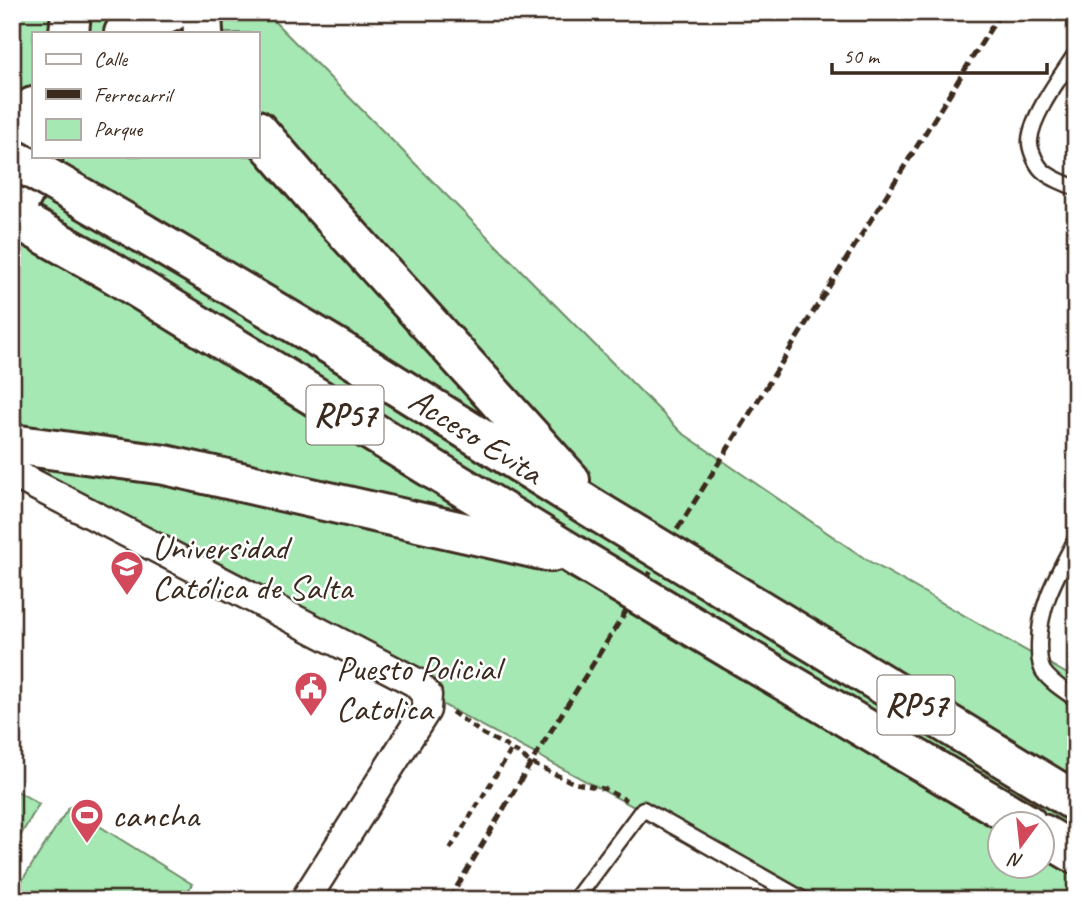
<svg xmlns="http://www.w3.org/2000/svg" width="1088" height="912" viewBox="0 0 1088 912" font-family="Caveat,sans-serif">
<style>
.green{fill:#a5e8b3;stroke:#708968;stroke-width:2;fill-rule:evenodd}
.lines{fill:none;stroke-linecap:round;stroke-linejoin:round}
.service-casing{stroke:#3b2a1e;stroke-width:19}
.minor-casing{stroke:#3b2a1e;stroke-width:33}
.primary-casing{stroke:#3b2a1e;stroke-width:44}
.trunk-casing{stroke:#3b2a1e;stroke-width:44}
.path{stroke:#3b2a1e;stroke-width:4.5;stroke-dasharray:7 5;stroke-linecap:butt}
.service{stroke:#fff;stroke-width:14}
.minor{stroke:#fff;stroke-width:28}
.primary{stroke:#fff;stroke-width:38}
.trunk{stroke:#fff;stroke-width:38}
.rail{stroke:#3b2a1e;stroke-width:5;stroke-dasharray:10 5;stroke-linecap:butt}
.trunk-bridge-casing{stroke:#3b2a1e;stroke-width:44;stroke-linecap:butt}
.trunk-bridge{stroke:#fff;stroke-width:38}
.labels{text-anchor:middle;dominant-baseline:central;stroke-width:5;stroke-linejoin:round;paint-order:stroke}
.shield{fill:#fff;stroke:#766a62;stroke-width:2}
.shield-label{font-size:33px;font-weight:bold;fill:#3b2a1e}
.street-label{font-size:35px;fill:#3b2a1e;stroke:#fff}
.poi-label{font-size:35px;fill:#3b2a1e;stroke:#fff;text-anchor:start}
</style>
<rect width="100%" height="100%" fill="#fff"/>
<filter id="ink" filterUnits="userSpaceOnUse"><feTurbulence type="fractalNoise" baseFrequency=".0143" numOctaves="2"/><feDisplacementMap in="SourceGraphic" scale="14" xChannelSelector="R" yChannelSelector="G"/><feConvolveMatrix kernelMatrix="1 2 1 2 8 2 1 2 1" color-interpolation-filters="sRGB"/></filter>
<g filter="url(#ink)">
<path class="green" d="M12 12H265L681 432 867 560 1076 679V900H800L750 869 12 474ZM33 33H257V156H33ZM1000 824H1042V866H1000Z
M12 788 39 804 12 850Z
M69 807 192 884 182 900H12V896Z"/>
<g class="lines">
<defs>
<path id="service" d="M1076 53C1062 75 1032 114 1030 140 1029 148 1036 164 1042 170 1051 179 1065 183 1076 188
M1076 539C1058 574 1039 604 1039 645 1039 654 1039 663 1043 671 1051 683 1065 691 1076 699
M575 900 643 809 804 900"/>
<path id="minor" d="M12 473 415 682 427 695 426 710 305 900"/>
<path id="primary" d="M69 33 71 12
M124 33 171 12
M12 148 33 107
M12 215 43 156"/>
<path id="trunk" d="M202 12 203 33
M257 130 321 204 570 480
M12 216 110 271 580 559
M141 232 333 346 600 513
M12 444 165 465 551 552
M757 608 1076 802
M734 651 1027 824
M1042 834 1076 854"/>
</defs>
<use href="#service" class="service-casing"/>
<use href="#minor" class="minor-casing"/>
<use href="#primary" class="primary-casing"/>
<use href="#trunk" class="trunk-casing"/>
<path class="path" d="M452 712 483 734 512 749 531 763 574 783 605 789 626 800
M450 849 512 749"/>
<use href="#service" class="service"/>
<use href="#minor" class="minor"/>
<use href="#primary" class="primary"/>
<use href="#trunk" class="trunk"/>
<path class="rail" d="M449 900 531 763 1001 12"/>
<defs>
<path id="trunk-bridge" d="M12 159 34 170 141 232
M600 513 757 608
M580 559 734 651"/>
</defs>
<use href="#trunk-bridge" class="trunk-bridge-casing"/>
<use href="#trunk-bridge" class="trunk-bridge"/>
</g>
</g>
<defs>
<symbol id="university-pin" viewBox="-11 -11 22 30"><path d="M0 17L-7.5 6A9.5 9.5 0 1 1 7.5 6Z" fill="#d1495b" stroke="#fff"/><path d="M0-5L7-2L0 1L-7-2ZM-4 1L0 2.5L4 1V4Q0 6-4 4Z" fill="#fff"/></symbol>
<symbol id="civic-pin" viewBox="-11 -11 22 30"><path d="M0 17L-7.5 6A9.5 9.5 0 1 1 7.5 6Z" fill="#d1495b" stroke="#fff"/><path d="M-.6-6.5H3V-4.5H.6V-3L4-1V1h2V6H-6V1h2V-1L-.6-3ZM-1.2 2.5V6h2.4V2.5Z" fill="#fff"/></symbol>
<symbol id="stadium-pin" viewBox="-11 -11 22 30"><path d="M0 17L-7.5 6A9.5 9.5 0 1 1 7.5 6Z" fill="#d1495b" stroke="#fff"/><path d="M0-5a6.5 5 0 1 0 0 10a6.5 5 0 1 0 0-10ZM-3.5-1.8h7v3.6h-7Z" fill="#fff"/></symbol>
</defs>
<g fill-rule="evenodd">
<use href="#university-pin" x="108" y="548" width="38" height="52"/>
<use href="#civic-pin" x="292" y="669" width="38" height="52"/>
<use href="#stadium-pin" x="68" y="796" width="38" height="52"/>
</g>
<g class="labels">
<g class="shield">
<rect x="306.5" y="385.5" width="77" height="59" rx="5"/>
<rect x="877.5" y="675.5" width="77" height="59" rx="5"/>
</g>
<g class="shield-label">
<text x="345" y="415">RP57</text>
<text x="916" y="705">RP57</text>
</g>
<g class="street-label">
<text transform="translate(476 436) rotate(32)">Acceso Evita</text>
</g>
<g class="poi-label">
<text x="152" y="547">Universidad<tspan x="152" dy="40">Católica de Salta</tspan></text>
<text x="336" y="668">Puesto Policial<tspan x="336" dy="40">Catolica</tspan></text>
<text x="112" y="815">cancha</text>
</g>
</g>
<rect width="1088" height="912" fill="none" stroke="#fff" stroke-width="42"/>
<rect x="21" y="21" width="1046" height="870" fill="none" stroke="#3b2a1e" stroke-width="2.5" filter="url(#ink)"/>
<rect x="32" y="32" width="228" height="126" fill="#ffffff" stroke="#b1aaa5" stroke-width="2"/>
<rect x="46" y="54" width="35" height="10" fill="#ffffff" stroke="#b1aaa5" stroke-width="2"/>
<text x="94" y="66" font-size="21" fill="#3b2a1e">Calle</text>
<rect x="46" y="89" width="35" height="10" fill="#3b2a1e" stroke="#b1aaa5" stroke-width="2"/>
<text x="94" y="102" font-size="21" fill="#3b2a1e">Ferrocarril</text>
<rect x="46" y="119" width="35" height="21" fill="#a5e8b3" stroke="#b1aaa5" stroke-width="2"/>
<text x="94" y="136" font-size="21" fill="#3b2a1e">Parque</text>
<g transform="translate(1021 845) rotate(195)"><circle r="33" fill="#ffffff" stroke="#b1aaa5" stroke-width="2"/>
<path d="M0-5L12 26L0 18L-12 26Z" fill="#d1495b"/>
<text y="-10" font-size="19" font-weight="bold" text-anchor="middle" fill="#3b2a1e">N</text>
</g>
<path d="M832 63v10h215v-10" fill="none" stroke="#3b2a1e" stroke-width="3.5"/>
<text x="843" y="63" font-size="21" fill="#3b2a1e" stroke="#ffffff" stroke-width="5" paint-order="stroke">50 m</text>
</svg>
